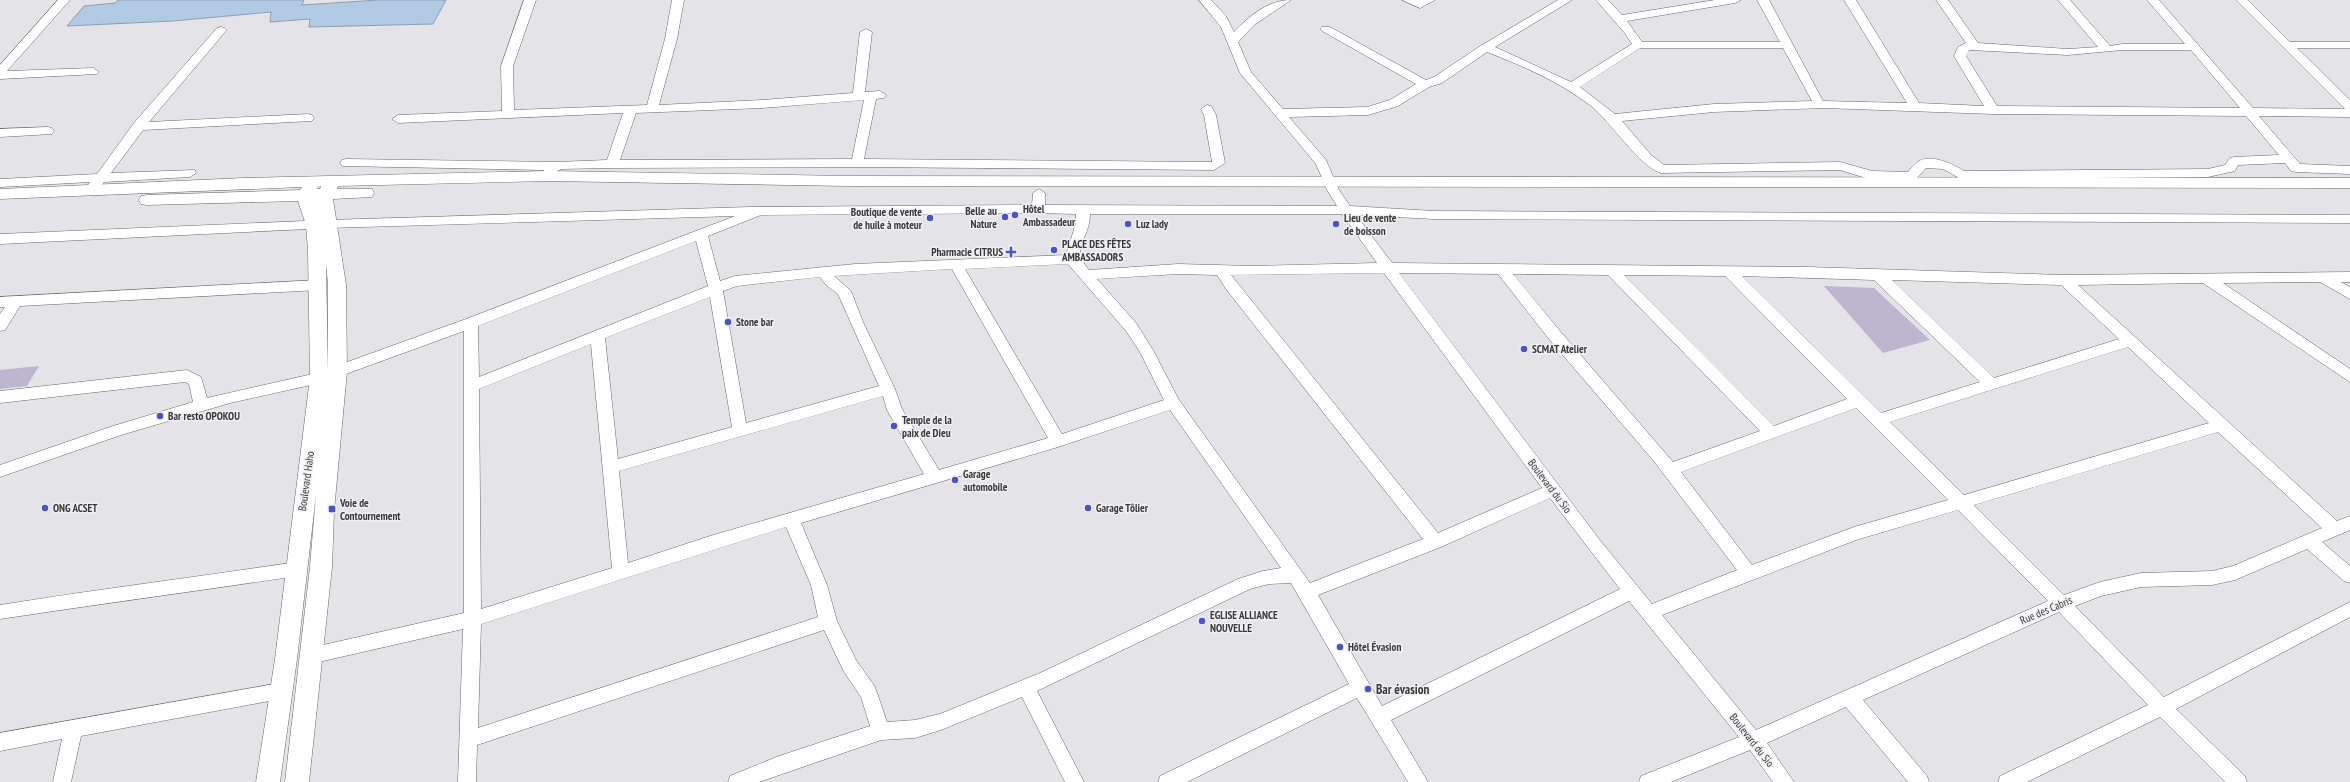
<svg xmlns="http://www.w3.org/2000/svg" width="2350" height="782" viewBox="0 0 2350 782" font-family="'PT Sans Narrow',sans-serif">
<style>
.green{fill:#bdb6ce}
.water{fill:#b1cbe5;stroke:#8d9fb1}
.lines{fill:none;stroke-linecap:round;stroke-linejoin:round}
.minor-casing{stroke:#676669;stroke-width:1}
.major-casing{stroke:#676669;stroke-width:1}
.minor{fill:#fff;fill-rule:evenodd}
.major{fill:#fff;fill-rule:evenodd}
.poi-dot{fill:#4c52c8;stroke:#f1f0f4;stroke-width:1.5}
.labels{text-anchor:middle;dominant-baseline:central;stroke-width:3;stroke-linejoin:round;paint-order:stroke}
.poi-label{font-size:11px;font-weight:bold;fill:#383839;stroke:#f1f0f4;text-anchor:start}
.street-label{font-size:11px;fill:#383839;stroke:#f1f0f4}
.near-poi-label{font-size:13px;font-weight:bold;fill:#383839;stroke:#f1f0f4;text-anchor:start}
</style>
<rect width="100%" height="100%" fill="#e4e3e7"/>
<path class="green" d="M1824 286 1874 288 1930 340 1883 353Z
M39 366 27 386 0 389V370Z"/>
<path class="water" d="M118 0H304L302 5 378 0H446L433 24 309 27 310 19 270 22 271 12 173 21 67 26 84 6 115 3Z"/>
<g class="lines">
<defs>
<path id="minor" d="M58 0H70L7 71 93 68 99 72 97 74 0 79V65Z
M524 0H536L513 66 514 110 647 105 665 39 672 0H684L677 39 659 105 762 100 853 93 860 32 866 29 872 32 865 92 880 91 886 95 884 98 876 99 864 159 1212 162 1204 115 1201 109 1207 105 1211 106 1216 115 1225 163 1214 170 857 167 612 168 561 169 550 175 545 174 544 170 342 166 340 163 342 160 346 159 557 162 607 160 623 113 398 123 392 119 398 115 502 111 501 66ZM864 100 852 159 620 160 636 113 762 108Z
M1199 0H1211L1226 16 1234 32C1249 16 1268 0 1291 0L1254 25 1238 42 1251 72 1283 109 1367 107 1390 100 1416 84 1322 31 1320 29 1322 27H1330L1426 80 1434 77 1482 45 1558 0H1572L1495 47 1571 82 1632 44 1624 32 1596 0H1608L1622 15 1715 0H1741L1735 3 1627 21 1642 42H1780L1757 0H1769L1823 101 1907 103 1844 0H1856L1919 103 1984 106 1954 56 1958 47 1966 43 1936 0H1948L1978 43 2068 49 2098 47 2058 0H2070L2110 46 2122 44H2185L2147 0H2159L2253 108 2345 109 2236 0H2248L2290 42H2350V48H2297L2350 100V117L2259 116 2300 164 2350 166V174L2296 172 2291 171 2285 163 2238 165 2235 171 2208 177 1961 179 1943 169 1926 168 1916 179 1888 180 1889 182 1888 185 1883 186 1866 178 1840 170 1661 173C1640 167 1611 122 1591 106 1560 82 1523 66 1487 52L1442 83 1429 87 1398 106 1368 115 1289 117 1326 160 1339 190 1350 206 1434 211 2350 215V223L1434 219 1356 215 1392 263 1808 267 2064 275 2350 272V282H2341L2350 287V299L2320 282 2223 283 2350 369V382L2203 283 2078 285 2337 521 2350 516V530L2322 542 2350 566V583L2344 581 2307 549 2235 580 2212 585 2141 587 2101 596 2075 606 2164 697 2350 602V617L2176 709 2245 776 2247 782H2225L2160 717 2027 782H1998L2000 776 2148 705 2059 612 1863 700 1927 776 1929 782H1908L1846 707 1767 743 1794 782H1773L1750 750 1671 782H1639L1641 776 1739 737 1629 601 1391 720 1428 782H1408L1357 698 1187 782H1158L1160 776 1349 684 1291 583 1269 584 1250 589 1037 691 1084 782H1065L1022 697 941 730 915 738 881 740 759 782H728L730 776 779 756 870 726 861 697 844 672 824 630 477 745 476 782H458L463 629 310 664 304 662 301 656 304 650 310 648 464 613V331L324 382 230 403 121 435 0 477V465L113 426 193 402 189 384 185 382 0 403V391L187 370 201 377 207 398 317 373 466 319 735 216 328 228 0 244V234L328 220 750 207 1032 205 1033 193 1039 189 1045 193V205L1337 206 1327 190 1316 164 1240 73 1221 27ZM1640 48H1783L1812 101 1714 104 1615 114 1580 87ZM1969 50 2068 55 2122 50H2191L2240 108 1997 106 1966 56ZM1824 108 1993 114 2246 116 2279 155 2234 157 2230 158 2225 165 2208 169 1964 171C1953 164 1932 154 1919 161 1915 163 1911 168 1908 172L1872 171 1840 162 1664 165 1651 155 1622 121 1714 112ZM1038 213 1076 214V223L1066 255 855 264 735 276 720 281 708 236 761 215ZM1090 214H1342L1377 263 1253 266 1178 264 1089 270C1069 247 1090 240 1090 214ZM696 241 708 286 479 377 478 326ZM1068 264 1126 331 1140 352 1164 400 1062 434 965 269ZM952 269 1048 438 939 470 902 409 895 389 863 322 851 291 834 276ZM1384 273 1542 488 1438 533 1231 275ZM1399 273 1498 274 1549 339 1653 460 1737 570 1652 604 1599 539ZM1178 274 1217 275 1226 289 1423 539 1310 583 1179 400 1153 350 1136 323 1097 279ZM1513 274 1608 275 1760 431 1673 462 1560 331ZM1624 275 1725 276 1847 399 1774 426ZM1742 276 1874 280 1980 382 1881 413ZM820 277 826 285 838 294 879 386 746 423 723 291 737 286ZM1892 280 2061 285 2119 339 1994 378ZM710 297 732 427 618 459 605 338ZM591 344 612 568 481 609 479 389ZM2128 347 2209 423 1964 495 1890 422ZM883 396 887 410 924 474 710 536 628 563 619 471ZM1856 408 1948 500 1854 527 1752 565 1681 472ZM1170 410 1281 568 1263 571 1238 579 1040 673 940 714 915 720 887 722 875 687 856 660 837 621 827 585 801 523 1058 447ZM2218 432 2322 528 2233 566 2212 571 2141 573 2100 582 2064 595 1974 505ZM1550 498 1620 589 1382 706 1318 595 1441 547ZM1958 510 2048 601 1756 730 1662 615 1856 540ZM786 527 811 585 818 617 478 728 481 624Z
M1402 0H1435L1420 8Z
M221 27 225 28 227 30 225 32 149 122 308 114 312 115 314 118 312 121 143 130 111 173 195 170 196 173 190 177 104 182 96 193 91 194 85 190 90 182 0 187V179L97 174 134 123 217 28Z
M48 127 52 128 54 131 52 134 0 137V129Z
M319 280 324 282 326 285 324 288 319 290 20 306 5 330 0 331V314L5 307H0V297Z
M297 562 303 564 305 569 303 574 297 576C198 591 99 604 0 619V605C99 589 198 577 297 562Z
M280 683 286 685 289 691 286 697 280 699 81 736 71 782H53L62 739 0 751V733Z"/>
<path id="major" d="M547 171 847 176 2350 178V188L847 186 547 181 338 186 337 189H372L374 193 372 197 333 199 346 285 347 371 334 511 332 567 309 782H285L310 567 316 494 297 659 280 782H256L275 659 310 378 308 250 306 225 298 201 147 205 141 204 139 200 141 196 147 195 300 190 302 187 0 199V189L244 178ZM321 186 320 189H317L318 187ZM326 263 328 285V374Z"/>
</defs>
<use href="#minor" class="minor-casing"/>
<use href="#major" class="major-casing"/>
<use href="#minor" class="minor"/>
<use href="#major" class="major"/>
</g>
<g class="poi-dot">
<circle cx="1015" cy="215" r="4"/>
<circle cx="1005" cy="217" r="4"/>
<circle cx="930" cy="218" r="4"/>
<circle cx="1128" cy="224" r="4"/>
<circle cx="1336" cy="224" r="4"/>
<circle cx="1054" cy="250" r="4"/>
<path d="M1009 246h4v4h4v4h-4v4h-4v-4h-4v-4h4z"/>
<circle cx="728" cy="322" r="4"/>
<circle cx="1524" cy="349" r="4"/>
<circle cx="160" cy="416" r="4"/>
<circle cx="894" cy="426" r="4"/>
<circle cx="955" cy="480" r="4"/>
<circle cx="45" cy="508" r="4"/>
<circle cx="1088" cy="508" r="4"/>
<rect x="328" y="505" width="8" height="8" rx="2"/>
<circle cx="1202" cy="621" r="4"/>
<circle cx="1340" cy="647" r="4"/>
<circle cx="1368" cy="689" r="4"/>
</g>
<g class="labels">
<g class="poi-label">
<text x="1023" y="209">Hôtel<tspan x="1023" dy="13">Ambassadeur</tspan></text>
<text x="997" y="211" text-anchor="end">Belle au<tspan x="997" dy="13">Nature</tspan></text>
<text x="922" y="212" text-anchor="end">Boutique de vente<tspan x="922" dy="13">de huile à moteur</tspan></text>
<text x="1344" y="218">Lieu de vente<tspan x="1344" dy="13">de boisson</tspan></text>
<text x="1136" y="224">Luz lady</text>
<text x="1062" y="244">PLACE DES FÊTES<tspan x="1062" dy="13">AMBASSADORS</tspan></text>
<text x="1003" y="252" text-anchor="end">Pharmacie CITRUS</text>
<text x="736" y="322">Stone bar</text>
<text x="1532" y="349">SCMAT Atelier</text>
<text x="168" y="416">Bar resto OPOKOU</text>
<text x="902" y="420">Temple de la<tspan x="902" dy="13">paix de Dieu</tspan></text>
<text x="963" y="474">Garage<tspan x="963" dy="13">automobile</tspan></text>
<text x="340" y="503">Voie de<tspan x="340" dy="13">Contournement</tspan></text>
<text x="53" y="508">ONG ACSET</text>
<text x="1096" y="508">Garage Tôlier</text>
<text x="1210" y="615">EGLISE ALLIANCE<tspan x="1210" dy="13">NOUVELLE</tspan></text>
<text x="1348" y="647">Hôtel Évasion</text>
</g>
<g class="street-label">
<text transform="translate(306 481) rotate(-82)">Boulevard Haho</text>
<text transform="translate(1550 486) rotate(53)">Boulevard du Sio</text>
<text transform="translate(2046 610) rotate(-23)">Rue des Cabris</text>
<text transform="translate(1752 740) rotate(52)">Boulevard du Sio</text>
</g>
<g class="near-poi-label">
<text x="1376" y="689">Bar évasion</text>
</g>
</g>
</svg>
